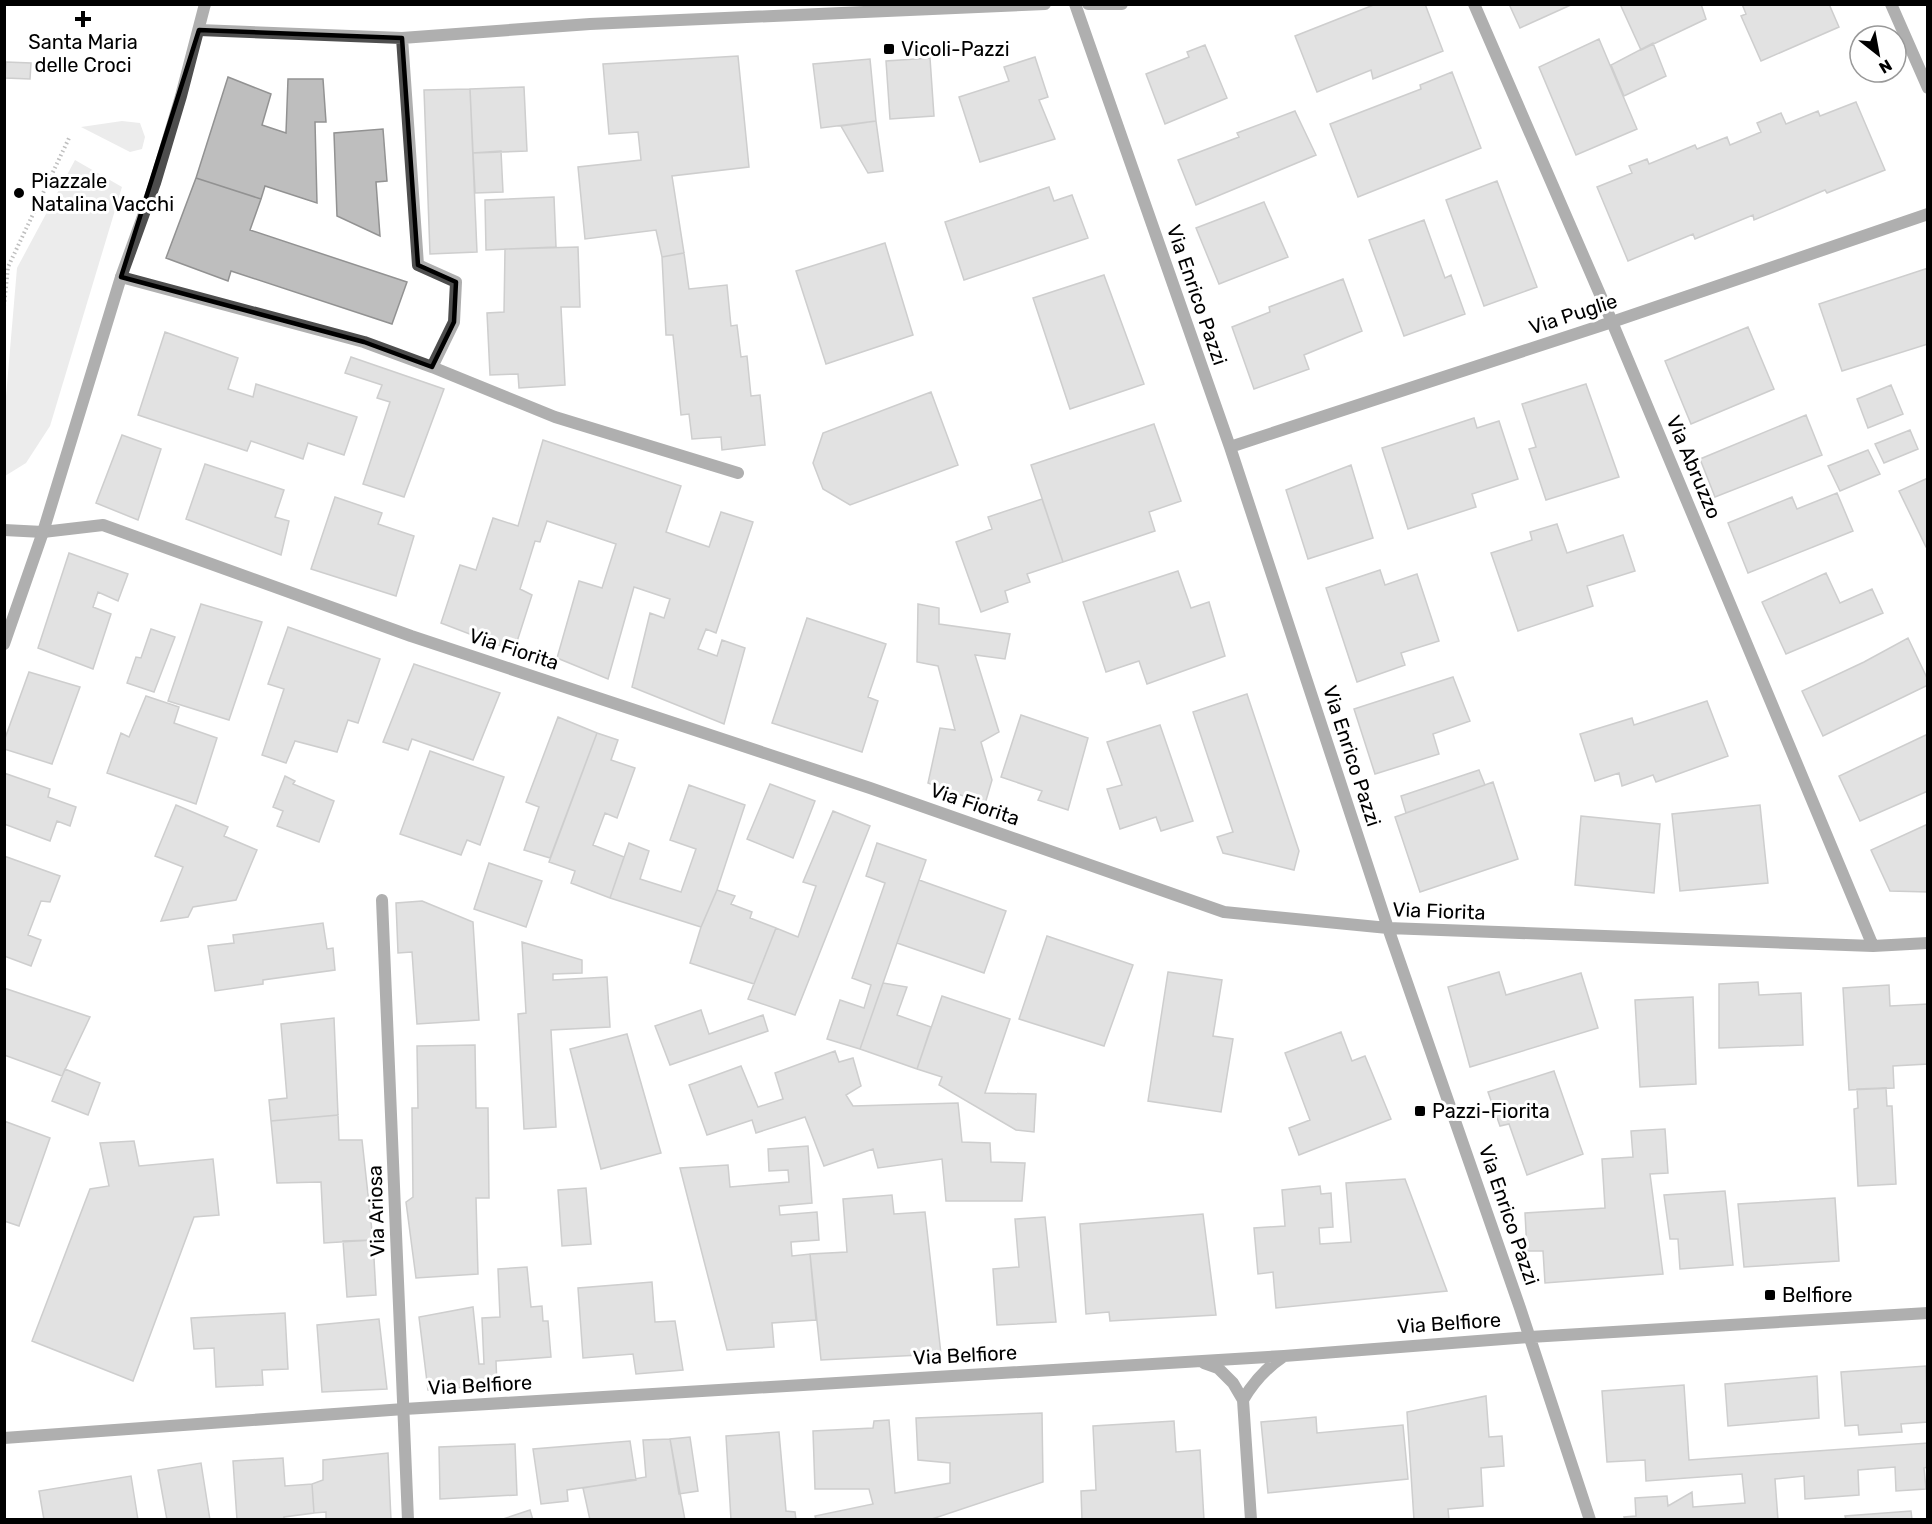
<svg xmlns="http://www.w3.org/2000/svg" width="1932" height="1524" viewBox="0 0 1932 1524" font-family="Rubik,sans-serif">
<style>
.green{fill:#d5d5d5}
.building{fill:#bebebe;stroke:#929292;stroke-width:1.5}
.lines{fill:none;stroke-linecap:round;stroke-linejoin:round}
.path{stroke:#707070;stroke-width:4;stroke-dasharray:1.5 3;stroke-linecap:butt}
.minor{stroke:#4e4e4e;stroke-width:12}
.tertiary{stroke:#4e4e4e;stroke-width:12}
.marked{fill:none;stroke:#000;stroke-width:4.5;stroke-linejoin:round}
.poi-dot{fill:#000;stroke:#fff;stroke-width:2}
.labels{text-anchor:middle;dominant-baseline:central;stroke-width:6;stroke-linejoin:round;paint-order:stroke}
.poi-label{font-size:20px;fill:#000;stroke:#fff;text-anchor:start}
.street-label{font-size:20px;fill:#000;stroke:#fff}
</style>
<rect width="100%" height="100%" fill="#fff"/>
<path class="green" d="M122 121 140 123 145 137 142 149 130 152 81 127Z
M75 160 122 187 50 426 26 463 5 476V408L17 268Z"/>
<path class="building" d="M1376 4H1425L1443 51 1373 79 1371 70 1317 92 1295 36Z
M1509 4H1573L1520 28Z
M1620 4H1701L1706 19 1641 50Z
M1742 4H1829L1839 27 1761 61 1741 16 1746 14Z
M1599 39 1637 129 1576 155 1539 67Z
M1653 43 1666 76 1624 96 1611 65Z
M1205 45 1227 98 1165 124 1146 74 1189 57 1187 52Z
M738 56 749 167 672 176 684 253 662 257 656 230 585 239 578 167 641 160 638 132 609 134 603 64Z
M1035 57 1048 97 1039 100 1055 139 980 162 959 97 1009 81 1004 67Z
M930 58 934 116 890 119 886 61Z
M870 59 876 121 821 128 813 64Z
M6 62 31 63 30 79 5 78Z
M1452 72 1481 148 1358 197 1330 124 1421 89 1420 85Z
M228 77 271 94 262 125 286 133 288 79H323L326 122H315L317 203 265 186 261 199 196 178Z
M524 87 527 151 473 153 470 89Z
M470 89 477 252 430 254 424 90Z
M1856 102 1885 170 1827 193 1825 190 1754 220 1753 215 1695 239 1693 234 1628 261 1597 187 1632 173 1629 166 1647 159 1649 164 1695 145 1697 149 1727 137 1730 145 1761 132 1757 123 1781 113 1786 124 1818 111 1820 116Z
M1295 111 1316 155 1196 205 1178 160 1239 137 1237 133Z
M876 121 883 171 868 173 841 126Z
M383 129 387 181 376 182 380 236 337 216 334 133Z
M501 151 503 192 475 193 473 153Z
M196 178 261 199 250 230 407 282 392 324 231 271 228 281 166 258Z
M1497 181 1537 287 1484 306 1446 200Z
M1049 187 1054 201 1072 195 1088 238 964 280 945 222Z
M554 197 556 247 486 250 485 200Z
M1264 202 1288 257 1219 284 1196 228Z
M1424 220 1445 278 1451 275 1465 314 1404 336 1369 240Z
M885 243 913 335 826 364 796 271Z
M578 247 580 307H561L565 385 519 388 518 374 490 375 487 313 504 312 505 249Z
M684 253 689 289 727 285 731 326 737 325 741 357 747 356 751 396 760 395 765 445 722 450 721 437 692 439 689 414 681 415 673 335H666L662 257Z
M1928 268V344L1842 371 1819 304Z
M1104 275 1144 384 1070 409 1033 298Z
M1343 279 1362 331 1304 355 1309 369 1254 389 1232 327 1270 312 1269 307Z
M1748 327 1774 389 1691 424 1665 361Z
M165 332 238 358 228 389 253 397 256 384 357 417 344 455 308 443 303 459 251 441 247 451 138 415Z
M351 357 444 389 404 497 363 484 390 402 377 398 382 385 345 373Z
M1586 384 1619 477 1546 500 1529 449 1536 447 1522 404Z
M1891 385 1903 414 1868 428 1857 399Z
M931 392 958 465 850 505 823 489 813 463 823 433Z
M1806 415 1822 455 1715 497 1700 459Z
M1474 418 1477 428 1499 421 1518 479 1472 494 1476 507 1408 529 1382 448Z
M1154 424 1181 501 1149 512 1155 531 1063 562 1031 465Z
M1910 430 1918 449 1884 463 1875 444Z
M122 435 161 449 138 520 96 503Z
M543 440 681 486 666 532 709 547 721 512 753 522 716 633 706 629 698 649 717 656 722 640 745 648 724 724 632 687 650 613 664 618 670 599 634 587 608 679 557 658 579 581 602 588 616 544 547 521 540 542 535 541 520 589 532 595 514 651 441 623 460 565 476 570 493 518 518 526Z
M1868 450 1880 474 1840 491 1828 466Z
M205 464 284 490 275 517 289 521 281 555 186 519Z
M1351 465 1373 538 1308 559 1286 490Z
M1928 478V547H1926L1899 491Z
M1837 493 1853 531 1748 573 1728 523 1792 497 1797 509Z
M335 497 382 513 378 524 414 536 396 596 311 569Z
M1042 499 1063 562 1027 574 1030 582 1005 591 1008 602 981 612 956 542 992 529 988 517Z
M1557 524 1567 553 1623 535 1635 571 1587 586 1593 606 1518 631 1491 553 1532 540 1530 532Z
M69 553 128 574 118 601 98 592 93 607 111 614 93 669 38 648Z
M1380 570 1385 585 1417 574 1439 641 1401 653 1405 665 1357 682 1326 588Z
M1178 571 1191 608 1209 602 1225 656 1147 684 1139 661 1106 672 1083 602Z
M1826 573 1840 603 1872 589 1883 613 1786 654 1762 602Z
M201 604 262 622 229 720 168 701Z
M918 604 939 608V624L1010 634 1005 659 975 655 999 732 981 742 992 780 985 804 928 783 940 728 955 730 938 666 917 662Z
M807 618 886 644 868 697 878 701 862 752 772 723Z
M288 627 380 659 358 723 348 720 337 752 295 741 286 763 262 755 284 689 268 684Z
M151 629 175 637 154 692 127 683 136 657 141 658Z
M1908 638 1928 680V685L1823 736 1802 691 1864 662Z
M414 664 500 693 473 760 412 739 408 750 383 742Z
M29 672 80 687 52 764 4 749V741Z
M1453 677 1470 721 1433 734 1439 754 1375 774 1354 709Z
M1247 694 1299 851 1294 870 1223 853 1217 837 1233 832 1193 712Z
M146 696 179 707 174 723 217 738 196 804 107 773 121 733 129 737Z
M1707 701 1728 756 1656 782 1653 775 1622 786 1619 773 1595 781 1580 734 1632 718 1634 725Z
M1021 715 1088 738 1068 810 1038 800 1042 791 1001 777Z
M558 717 597 733 550 858 524 850 539 807 526 802Z
M1160 725 1193 821 1161 831 1156 817 1120 829 1107 789 1122 785 1107 742Z
M597 733 618 740 611 760 635 768 617 818 605 813 593 845 624 857 610 898 571 883 575 871 549 862Z
M1928 734V791L1860 821 1839 776Z
M430 751 504 777 480 845 467 840 461 855 400 834Z
M1479 770 1485 785 1406 813 1401 796Z
M4 773 50 789 48 797 76 807 70 826 57 821 50 841 4 824Z
M285 776 295 781 293 784 334 801 319 842 277 826 283 811 273 807Z
M1493 782 1518 859 1420 892 1395 817Z
M770 784 815 801 793 858 747 839Z
M689 785 745 805 717 890 701 927 610 898 629 843 649 851 640 879 681 892 696 849 670 840Z
M176 805 228 827 224 836 257 850 236 900 193 907 188 917 161 921 183 867 155 856Z
M1760 805 1768 883 1680 891 1672 814Z
M833 811 870 826 795 1015 748 999 776 928 798 937 816 886 803 882Z
M1581 816 1660 824 1654 893 1575 885Z
M1928 824V892L1890 891 1871 850Z
M877 843 926 860 860 1049 827 1039 840 1000 864 1008 871 985 852 978 885 883 866 876Z
M4 856 60 876 50 902 41 901 28 935 41 940 31 966 4 956Z
M489 863 542 881 526 927 474 909Z
M919 880 1006 911 984 973 897 943Z
M717 890 735 896 731 904 752 912 750 918 776 928 754 984 690 963 701 927Z
M422 901 473 922 479 1020 417 1024 412 952 398 953 396 903Z
M323 923 327 949 333 948 335 970 263 980V984L215 991 208 946 234 943 233 935Z
M1047 936 1133 965 1104 1046 1019 1019Z
M522 942 582 960V973L553 974V980L607 977 610 1027 551 1030 556 1127 524 1129 518 1014 526 1013Z
M1168 972 1222 980 1213 1036 1233 1039 1221 1112 1148 1101Z
M1499 972 1506 995 1581 973 1598 1028 1470 1067 1448 987Z
M1758 982 1759 995 1801 993 1803 1045 1719 1048V984Z
M883 983 907 987 897 1015 931 1027 917 1069 860 1049Z
M1889 985 1890 1006 1928 1004V1064L1893 1066 1894 1088 1849 1090 1843 988Z
M4 988 90 1017 62 1076 4 1055Z
M942 996 1010 1019 985 1093 1036 1094 1034 1132 1016 1130 939 1085 942 1077 917 1069Z
M1693 997 1696 1084 1640 1087 1635 1000Z
M701 1010 709 1034 763 1015 768 1031 670 1065 655 1026Z
M334 1018 338 1115 271 1121 269 1100 287 1098 281 1024Z
M1341 1032 1352 1061 1365 1056 1391 1119 1299 1155 1289 1128 1310 1120 1285 1053Z
M627 1034 661 1153 601 1169 570 1049Z
M475 1045 476 1108H488L489 1198H476L478 1274 416 1278 406 1202 413 1197 412 1108H418L417 1046Z
M835 1051 839 1062 853 1058 861 1086 846 1095 853 1106 958 1103 962 1142 990 1143 991 1162 1025 1163 1022 1201H946L942 1159 878 1168 873 1149 824 1166 805 1117 756 1133 752 1120 707 1135 689 1085 741 1066 758 1107 783 1099 775 1073Z
M65 1069 100 1083 88 1115 52 1101Z
M1554 1071 1583 1154 1527 1175 1509 1124 1500 1126 1488 1092Z
M1886 1088 1887 1106H1892L1896 1184 1858 1186 1854 1109 1858 1108 1857 1089Z
M338 1115 339 1140H362L373 1240 324 1243 321 1182 277 1183 271 1121Z
M4 1121 50 1138 19 1226 4 1221Z
M1665 1129 1668 1173 1650 1174 1663 1274 1545 1283 1543 1251H1527L1525 1213 1605 1208 1602 1159 1633 1157 1631 1131Z
M134 1141 139 1166 213 1159 219 1215 194 1217 133 1381 32 1341 90 1189 109 1186 100 1143Z
M808 1146 812 1203 779 1206 780 1215 817 1212 819 1240 791 1242 792 1256 810 1254 816 1320 772 1323 774 1347 727 1350 680 1168 728 1165 730 1187 789 1182 788 1170 769 1171 768 1149Z
M1405 1179 1447 1291 1276 1308 1273 1272 1258 1274 1254 1228 1285 1226 1282 1190 1320 1186 1321 1194 1331 1193 1333 1227 1319 1228 1320 1244 1351 1242 1346 1183Z
M586 1188 591 1244 562 1246 558 1190Z
M1725 1191 1733 1265 1680 1269 1678 1239H1670L1664 1195Z
M892 1195 894 1214 925 1212 941 1354 821 1360 810 1254 847 1252 843 1199Z
M1835 1198 1839 1261 1744 1267 1738 1204Z
M1203 1214 1216 1315 1110 1321 1109 1312 1086 1314 1080 1224Z
M1045 1217 1056 1322 997 1325 993 1269 1019 1267 1015 1219Z
M373 1240 376 1295 347 1297 343 1241Z
M527 1267 531 1307 542 1306 543 1321H548L551 1357 496 1361 497 1385 428 1390 419 1317 473 1307 479 1364H484L482 1318 500 1317 498 1269Z
M652 1282 655 1322 675 1321 683 1370 636 1374 633 1354 583 1358 578 1288Z
M285 1313 288 1369 262 1370 263 1385 216 1387 214 1348 194 1349 191 1318Z
M379 1319 387 1389 322 1392 317 1325Z
M1926 1366 1928 1422 1901 1424 1902 1432 1859 1435 1858 1425 1845 1426 1841 1372Z
M1817 1376 1819 1418 1728 1426 1725 1384Z
M1684 1385 1689 1460 1928 1443V1467L1924 1468 1926 1489 1896 1491 1895 1467 1858 1470 1859 1495 1805 1499 1804 1476 1775 1479 1778 1520H1625L1624 1517 1636 1516 1635 1498 1667 1496 1668 1506 1692 1492 1693 1507 1745 1503 1742 1474 1646 1481 1645 1460 1607 1462 1602 1391Z
M1486 1396 1489 1437 1502 1436 1504 1466 1481 1468 1483 1506 1448 1509 1449 1520H1414L1407 1412Z
M1042 1413 1043 1482 929 1520H816L815 1516 873 1504 869 1489H815L813 1431 873 1428 874 1421 889 1420 895 1493 950 1483V1463L918 1460 916 1418Z
M1316 1417 1317 1433 1403 1425 1408 1479 1268 1493 1261 1422Z
M1174 1421 1176 1452 1200 1450 1204 1520H1082L1081 1491 1096 1490 1093 1426Z
M779 1432 786 1511 795 1512 796 1520H731L726 1436Z
M690 1437 698 1491 679 1494 670 1439Z
M670 1439 685 1520H590L583 1488 646 1477 643 1440Z
M630 1441 636 1480 567 1490 568 1501 541 1504 533 1449Z
M515 1444 517 1495 440 1499 439 1447Z
M388 1453 391 1520H326V1512L314 1513 312 1484 323 1480V1460Z
M283 1458 285 1486 312 1484 314 1513 284 1517V1520H237L233 1461Z
M201 1463 210 1520H167L158 1470Z
M131 1476 138 1520H44L39 1491Z
M530 1510 533 1520H500Z
M1911 1511 1912 1520H1846L1845 1516Z"/>
<g class="lines">
<path class="path" d="M4 306 8 267 70 136"/>
<path class="minor" d="M1075 4 1230 447 1388 928 1520 1308 1590 1520
M1088 4H1122
M1474 4 1612 322 1873 946
M1891 4 1928 88
M199 30 402 38 590 24 1045 4
M402 38 418 265 456 282 454 322 432 367
M121 277 364 342 432 367 555 417 738 473
M1230 447 1612 322 1928 214
M4 530 43 532 103 525 411 636 870 788 1224 912 1388 928 1873 946 1928 943
M382 900 408 1520
M1204 1363 1218 1368 1233 1383 1243 1400 1251 1520
M1243 1400C1254 1381 1266 1368 1284 1356
M4 1438 404 1409 1284 1356 1530 1337 1928 1313"/>
<path class="tertiary" d="M4 644 43 532 121 277 155 183 181 96 205 4"/>
</g>
<path d="M0 0H1932V1524H0ZM199 30 402 38 418 265 456 282 454 322 432 367 364 342 121 277Z" fill="#fff" fill-opacity=".55" fill-rule="evenodd"/>
<path class="marked" d="M199 30 402 38 418 265 456 282 454 322 432 367 364 342 121 277Z"/>
<g class="poi-dot">
<path d="M80 10h6v6h6v6h-6v6h-6v-6h-6v-6h6z"/>
<rect x="883" y="43" width="12" height="12" rx="3"/>
<circle cx="19" cy="193" r="6"/>
<rect x="1414" y="1105" width="12" height="12" rx="3"/>
<rect x="1764" y="1289" width="12" height="12" rx="3"/>
</g>
<g class="labels">
<g class="poi-label">
<text x="83" y="42" text-anchor="middle">Santa Maria<tspan x="83" dy="23">delle Croci</tspan></text>
<text x="901" y="49">Vicoli-Pazzi</text>
<text x="31" y="181">Piazzale<tspan x="31" dy="23">Natalina Vacchi</tspan></text>
<text x="1432" y="1111">Pazzi-Fiorita</text>
<text x="1782" y="1295">Belfiore</text>
</g>
<g class="street-label">
<text transform="translate(1197 295) rotate(71)">Via Enrico Pazzi</text>
<text transform="translate(1573 314) rotate(-18)">Via Puglie</text>
<text transform="translate(1694 467) rotate(67)">Via Abruzzo</text>
<text transform="translate(514 649) rotate(18)">Via Fiorita</text>
<text transform="translate(1352 756) rotate(72)">Via Enrico Pazzi</text>
<text transform="translate(975 804) rotate(19)">Via Fiorita</text>
<text transform="translate(1439 911) rotate(2)">Via Fiorita</text>
<text transform="translate(376 1211) rotate(-92)">Via Ariosa</text>
<text transform="translate(1509 1215) rotate(71)">Via Enrico Pazzi</text>
<text transform="translate(1449 1323) rotate(-4)">Via Belfiore</text>
<text transform="translate(965 1355) rotate(-3)">Via Belfiore</text>
<text transform="translate(480 1385) rotate(-3)">Via Belfiore</text>
</g>
</g>
<rect width="1932" height="1524" fill="none" stroke="#000000" stroke-width="12"/>
<g transform="translate(1878 54) rotate(149)"><circle r="28" fill="#ffffff" stroke="#999999" stroke-width="1.5"/>
<path d="M0-4.5L10 22L0 15L-10 22Z" fill="#000000"/>
<text y="-9" font-size="16" font-weight="bold" text-anchor="middle" fill="#000000">N</text>
</g>
</svg>
